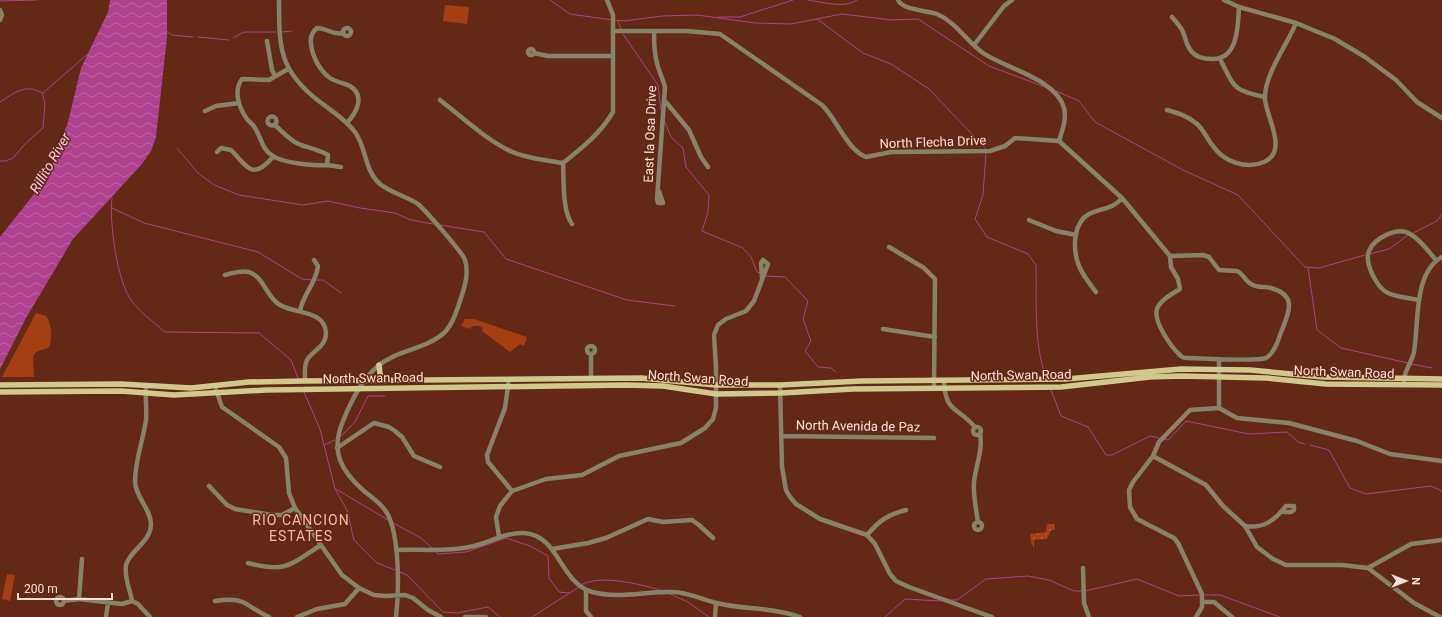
<svg xmlns="http://www.w3.org/2000/svg" width="1442" height="617" viewBox="0 0 1442 617" font-family="Roboto,sans-serif">
<style>
.grass{fill:url(#grass-dots)}
.green{fill:#a43e13}
.water{fill:url(#water-waves)}
.lines{fill:none;stroke-linecap:round;stroke-linejoin:round}
.stream{stroke:#ad418f;stroke-width:1}
.minor{stroke:#878367;stroke-width:4.5}
.major{stroke:#d1c88e;stroke-width:5.5}
.labels{text-anchor:middle;dominant-baseline:central;stroke-width:3;stroke-linejoin:round;paint-order:stroke}
.street-label{font-size:13px;fill:#fddfd5;stroke:#632914}
.water-label{font-size:14px;font-style:italic;fill:#fec6ea;stroke:#632914}
.neighbourhood-label{font-size:14px;letter-spacing:1px;fill:#fcb59c;stroke:#632914}
</style>
<defs>
<pattern id="grass-dots" width="8" height="8" patternUnits="userSpaceOnUse"><rect width="8" height="8" fill="#a43e13"/><path d="M2 2h.1M6 6h.1" fill="none" stroke="#b66340" stroke-width="1.8" stroke-linecap="round"/></pattern>
<pattern id="water-waves" width="16" height="10" patternUnits="userSpaceOnUse"><rect width="16" height="10" fill="#ad418f"/><path d="M0 5q4-4 8 0t8 0" fill="none" stroke="#bd65a3"/></pattern>
</defs>
<rect width="100%" height="100%" fill="#632914"/>
<path class="grass" d="M1047 524H1054L1055 530H1051L1047 539 1034 540V548L1031 542 1030 534 1046 532Z"/>
<path class="green" d="M445 5 469 7 467 24 443 21Z
M36 313 46 316C53 327 51 335 50 347L36 352 33 357 34 377H2Z
M465 319H474L527 337 524 346 520 344 510 352 482 331 483 328 479 326H472L470 329 461 326Z
M7 574 15 575 10 601 2 599Z"/>
<path class="water" d="M110 0H167V37L156 137 151 151 142 164 73 239 26 318 0 369V237L34 194 51 168 68 122 81 68 108 12Z"/>
<g class="lines">
<path class="stream" d="M550 0 570 14 612 20
M808 0C822 2 845 9 857 0
M0 1 37 0
M718 17H740L793 0
M817 19 863 53 891 64 929 89 986 149
M615 20 624 21 662 16 697 15 755 23 791 24 842 14 892 20 918 19 989 66 1045 87
M618 21 621 29
M166 31 172 35 193 37
M282 32 292 31
M623 34 658 85 661 110
M198 37 229 40
M233 38 244 32H276
M1056 91 1079 101 1095 122 1183 170 1238 195 1305 267 1319 268 1365 255
M43 93 90 52
M0 102C14 93 26 83 42 93L45 103 43 128 24 145 13 158 6 161H0
M665 122 671 137 683 148 686 167 709 195 708 212 702 231 743 248 751 257 757 272 760 273
M177 148 198 173 214 185 239 195 303 205 328 201 360 208 395 213 411 220 433 224
M986 153 983 195 975 219 987 237 1028 254 1036 265C1037 301 1033 342 1046 377
M112 198C109 222 117 280 131 300 139 312 154 322 165 332L259 333 291 360 298 378
M112 208 144 223 258 252 302 279 312 280
M440 225 484 232 506 259 627 300 675 306
M1413 233 1437 221 1442 214
M1370 254 1389 249 1408 235
M1308 268 1317 330 1341 348 1408 363
M766 276 785 277 808 301 803 319 811 341 805 351 818 367 831 368 836 372
M316 280H323L341 293
M1411 364 1432 368
M1051 390 1061 416 1088 427 1106 455H1112L1150 436 1159 438
M304 392 320 429 335 489 347 510 354 540 377 563 395 570
M340 437 355 422 368 396H385
M1164 439 1168 440 1186 421 1249 434 1287 432 1298 442 1305 444
M324 445 335 440
M1310 445 1329 450 1350 488 1366 494 1431 486 1442 491
M336 489 388 520
M393 523 421 538 432 548
M435 551 438 554 466 552 506 538 530 546 548 556 549 578 559 592 569 593
M400 572 407 575 443 612 457 613 488 607 500 617
M581 585C599 574 640 584 660 590
M1085 591 1137 579 1179 596 1200 595
M670 594 688 602 709 617
M1205 595H1220L1280 617
M951 600H957L986 579 1028 576 1049 580 1074 591H1082
M532 617 579 587
M885 617 905 599 940 601"/>
<path class="minor" d="M279 0C279 48 279 71 320 102 332 111 346 120 355 132 367 149 364 170 380 184 391 193 406 196 418 204 425 210 463 253 465 260 469 273 465 286 461 298 457 310 453 324 444 333 426 349 397 350 378 366 362 379 351 401 343 421 330 452 341 471 365 492 373 498 382 504 387 513 400 536 399 592 396 617
M1224 0 1239 7 1296 23 1335 39 1365 57 1396 80 1417 102 1442 118
M0 10 2 15 0 20
M1172 17C1176 22 1181 27 1183 32 1186 39 1186 46 1192 52 1197 58 1204 59 1212 59 1238 60 1238 26 1239 7
M343 32a4 4 0 1 1 8 0a4 4 0 1 1-8 0Z
M613 31H687L720 34 822 105C836 118 847 150 866 157L891 152 990 151 1005 146 1015 138 1059 141C1062 131 1067 119 1064 108 1056 79 1007 69 983 53 967 42 956 22 937 14 926 10 904 11 898 0
M654 32C654 42 654 53 657 63 659 72 663 79 665 87L657 199 658 203H663L659 191
M343 33C334 36 327 28 317 28 312 32 310 37 311 44 312 56 320 71 330 78 336 82 344 83 350 86 366 96 356 113 347 123
M267 41 272 70 275 76
M974 45 1004 6 1012 0
M528 52a3 3 0 1 1 6 0a3 3 0 1 1-6 0Z
M534 53 548 56H613
M1220 59C1235 88 1232 90 1265 97
M440 100C462 117 483 137 508 150 524 158 545 160 563 163
M665 101 689 130 701 157 708 167
M1167 110C1178 113 1188 116 1197 124 1204 130 1207 139 1213 146 1223 161 1246 170 1264 162 1289 151 1266 117 1265 99 1264 75 1287 45 1296 23
M205 111 216 106 239 103
M267.5 121a4.5 4.5 0 1 1 9 0a4.5 4.5 0 1 1-9 0Z
M275 125C283 132 290 141 301 145 310 148 319 150 328 155L327 165C314 166 283 163 273 156 262 150 261 137 255 128 253 124 249 122 247 119 239 108 233 91 242 79L269 80 288 69
M1059 141 1122 198 1170 256 1171 267 1178 279 1180 289C1172 294 1160 300 1157 309 1153 321 1171 347 1180 355 1182 358 1185 358 1188 358 1204 358 1253 362 1266 358 1273 354 1278 342 1280 335 1287 316 1300 296 1271 288 1265 286 1259 288 1253 285 1245 282 1244 274 1237 271L1219 270 1209 257 1203 255 1170 256
M217 152 221 148 231 150C248 167 252 181 273 157
M327 165 341 167
M1029 220 1056 231 1076 235
M572 224C562 211 564 179 563 163 582 148 600 134 613 112V15L607 0
M889 247 924 268 935 279 934 387
M225 275C233 273 241 270 249 272 265 278 266 297 280 305 295 314 325 310 326 333 326 347 313 350 307 360 304 366 305 374 305 381
M1096 292C1089 283 1080 272 1077 260 1073 245 1074 222 1089 214 1100 208 1114 209 1122 198
M1418 300C1408 298 1397 297 1388 293 1377 288 1364 263 1369 251 1374 238 1398 226 1410 234 1421 240 1428 251 1436 260
M300 311C303 294 316 284 318 266L314 260
M883 329 935 337
M587 350a4 4 0 1 1 8 0a4 4 0 1 1-8 0Z
M591 354V378
M1219 359V408
M509 379 505 408 487 455 488 462 512 491
M944 380C945 413 957 406 975 427
M1404 381C1404 371 1412 362 1414 352 1419 324 1413 273 1442 257
M780 385 782 467 786 490 790 497 796 504 820 519 867 535 875 544 890 574 896 581 909 587 992 617
M216 390 222 407 279 447 286 458 289 493 295 508 342 575 359 588 374 595 385 596 405 595 413 598 428 610 441 617
M973 431a4 4 0 1 1 8 0a4 4 0 1 1-8 0Z
M781 436 934 438
M337 448 374 423 389 427 395 431 402 437 414 456 440 467
M1153 456 1206 485 1223 506 1245 526 1257 547 1273 559 1286 565H1342L1368 568 1414 603 1440 617
M209 486 227 505 235 509 272 515H282L295 508
M978 522C976 509 973 495 974 482 976 464 983 451 980 433
M974 526a4 4 0 1 1 8 0a4 4 0 1 1-8 0Z
M1245 526C1264 529 1275 520 1286 506H1294V510L1291 512H1283
M867 535C880 520 887 515 906 510
M499 537 496 517 500 506 512 491 546 479 582 475 619 456 681 443 705 428 713 419 716 408V367L714 335 718 325 726 319 746 311 754 301 768 264 763 260 761 263 762 278
M552 549 588 543 606 538 648 519 663 522 692 520 699 525 713 538
M396 550C421 549 449 552 474 546 491 542 506 532 524 533 559 535 560 583 592 592 618 599 647 591 673 592 688 592 702 600 717 603 744 610 773 607 800 617
M248 563C286 573 290 565 321 545
M1083 568 1084 603 1089 617
M1368 568 1411 544 1442 540
M586 590V611L591 617
M56 601a4 4 0 1 1 8 0a4 4 0 1 1-8 0Z
M79 599 82 559
M64 601 79 599 122 604 132 601 138 604 150 617
M132 601C130 589 124 578 126 565 130 550 150 543 151 525 151 509 136 498 135 482 135 460 143 441 146 420 147 409 145 397 146 386
M215 601C246 596 245 606 269 617
M1203 602H1214L1232 617
M106 617 108 603
M297 617 317 609 345 604 359 588
M465 617H486
M715 617 716 603
M1196 617 1202 607V594L1178 543 1174 538 1137 519 1130 507 1129 490 1133 482 1153 456 1159 442 1190 410 1219 408 1237 418 1289 423 1357 441 1390 454 1442 461"/>
<path class="major" d="M379 365 380 374 385 381
M0 385 121 384 191 388 249 382 305 381 641 378 716 385H780L862 381 1066 379 1181 369 1250 370 1324 377 1442 379
M0 392 121 391 174 395 266 390 626 385 663 386 716 394 781 393 853 389 1061 387 1150 377 1181 376 1266 378 1326 384 1442 385"/>
</g>
<g class="labels">
<g class="street-label">
<text transform="translate(650 134) rotate(-88)">East la Osa Drive</text>
<text transform="translate(933 142) rotate(-2)">North Flecha Drive</text>
<text transform="translate(1344 372) rotate(2)">North Swan Road</text>
<text transform="translate(1021 375) rotate(-1)">North Swan Road</text>
<text transform="translate(373 378) rotate(-1)">North Swan Road</text>
<text transform="translate(698 378) rotate(4)">North Swan Road</text>
<text transform="translate(858 426) rotate(1)">North Avenida de Paz</text>
</g>
<g class="water-label">
<text transform="translate(50 163) rotate(-60)">Rillito River</text>
</g>
<g class="neighbourhood-label">
<text x="301" y="520">RIO CANCION<tspan x="301" dy="16">ESTATES</tspan></text>
</g>
</g>
<g transform="translate(1406 581) rotate(90)" stroke="#632914" stroke-width="3" paint-order="stroke">
<path d="M0-3L7 15L0 10L-7 15Z" fill="#fddfd5"/>
<text y="-6" font-size="11" font-weight="bold" text-anchor="middle" fill="#fddfd5">N</text>
</g>
<path d="M18 593v6h94v-6" fill="none" stroke="#fddfd5" stroke-width="2"/>
<text x="24" y="593" font-size="12" fill="#fddfd5" stroke="#632914" stroke-width="3" paint-order="stroke">200 m</text>
</svg>
